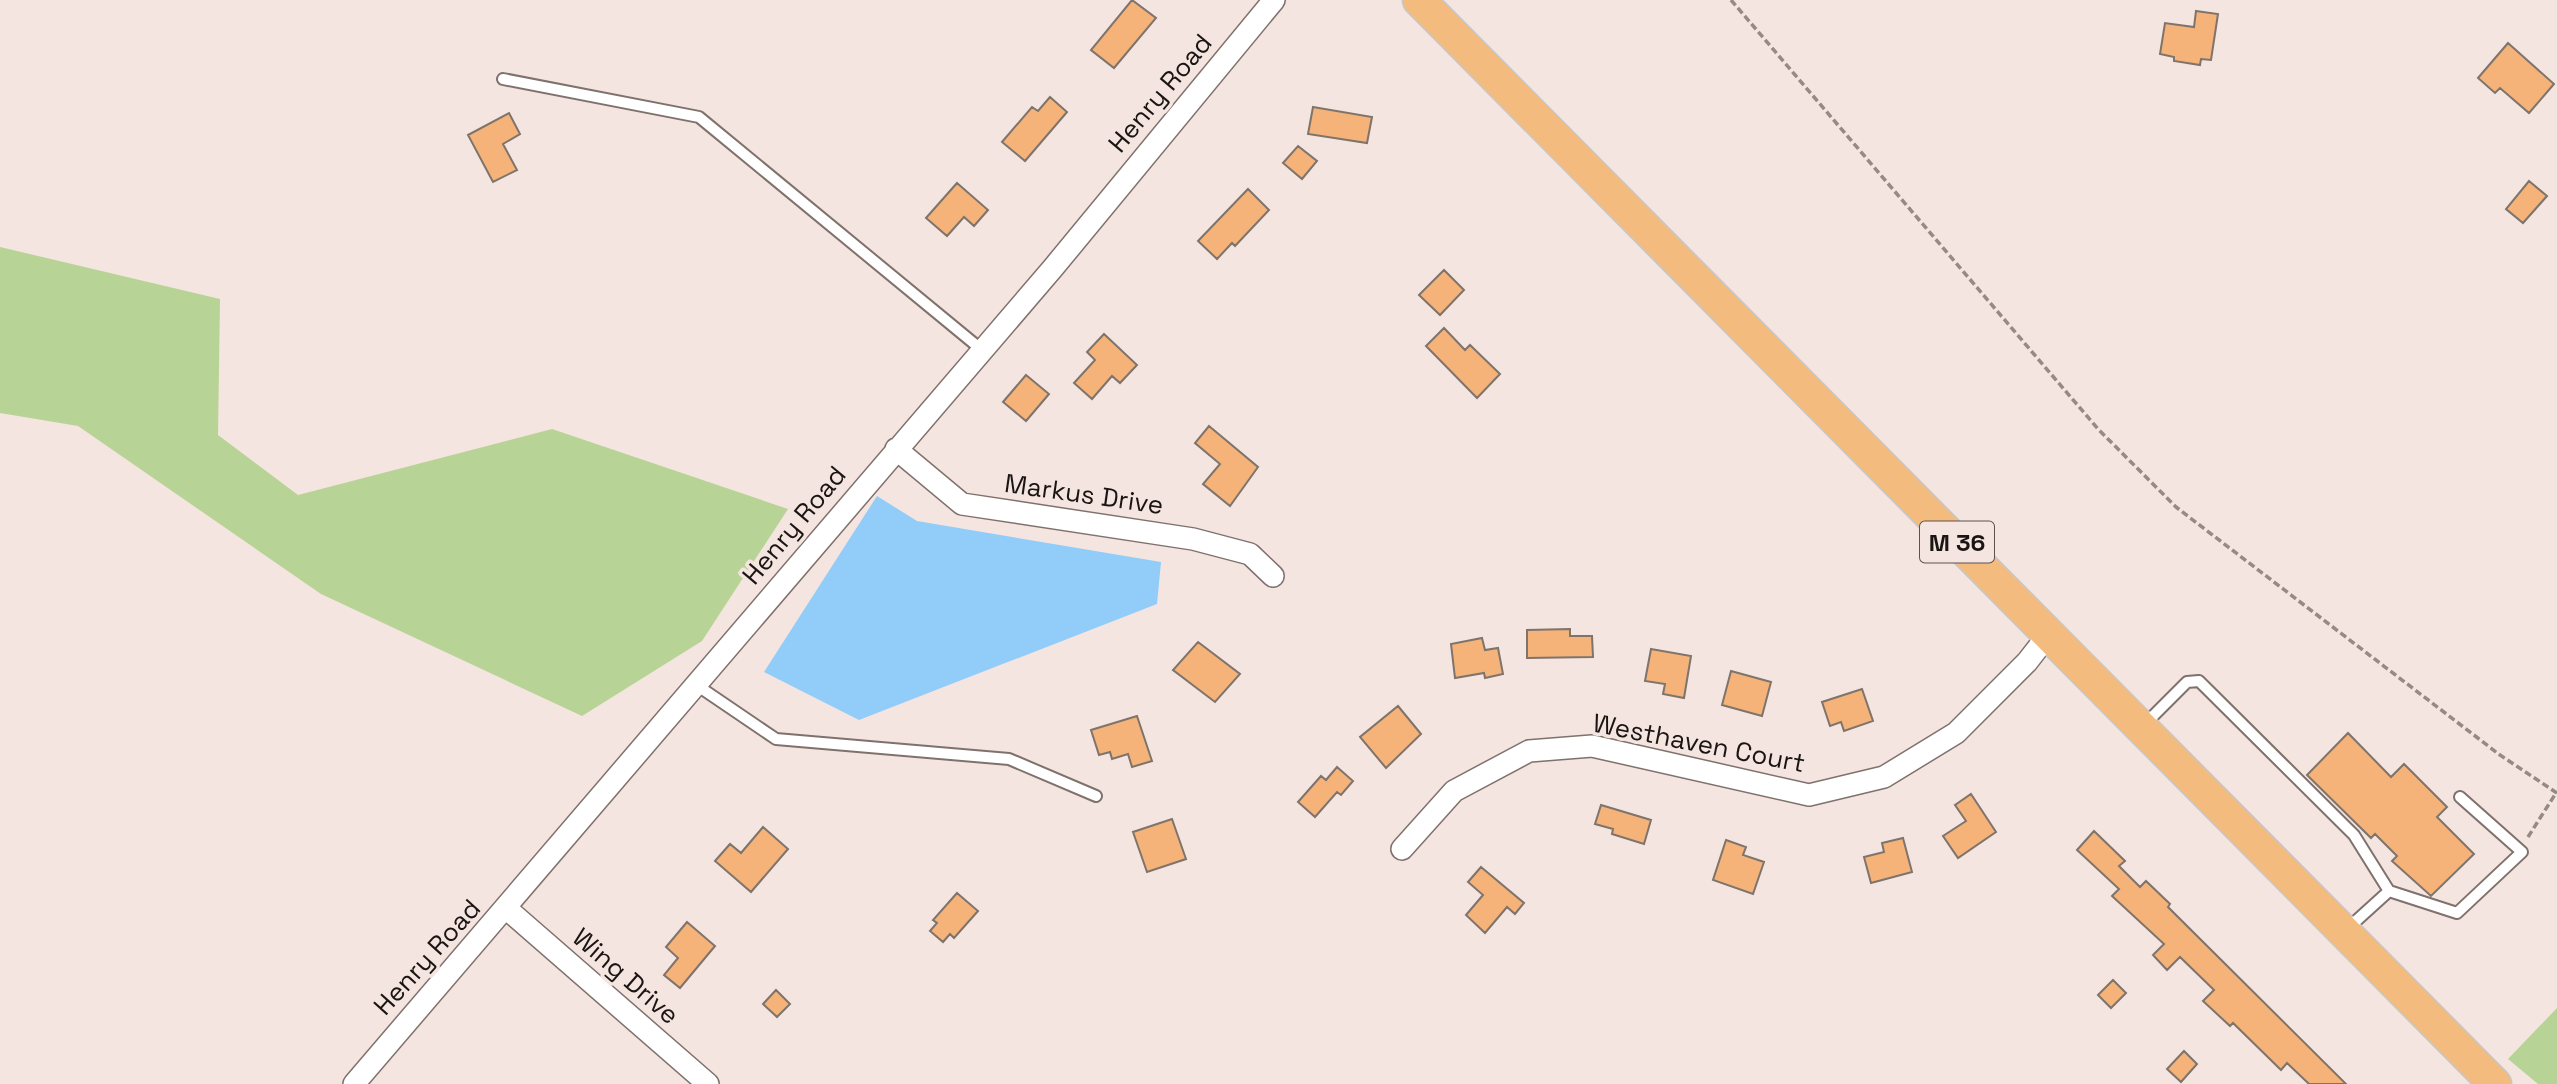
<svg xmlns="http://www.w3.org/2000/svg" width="2557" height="1084" viewBox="0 0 2557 1084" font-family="'Space Grotesk',sans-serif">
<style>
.green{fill:#b8d396}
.water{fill:#92ccf8}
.building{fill:#f5b279;stroke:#7e746b;stroke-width:2}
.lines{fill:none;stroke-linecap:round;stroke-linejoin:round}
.service-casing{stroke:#7f716c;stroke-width:14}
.minor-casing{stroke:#7f716c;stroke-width:24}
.primary-casing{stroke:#c8c7c6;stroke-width:35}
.path{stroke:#958a86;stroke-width:3.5;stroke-dasharray:7 3.5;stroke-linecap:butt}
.service{stroke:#fff;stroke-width:10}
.minor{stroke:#fff;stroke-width:21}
.primary{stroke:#f4bb7f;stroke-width:32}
.labels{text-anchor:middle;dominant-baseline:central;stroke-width:7;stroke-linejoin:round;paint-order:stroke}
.shield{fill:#f5e5e0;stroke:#5c5350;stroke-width:2}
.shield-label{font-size:24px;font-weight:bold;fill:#1a1513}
.street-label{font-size:26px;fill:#1a1513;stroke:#f5e5e0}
</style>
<rect width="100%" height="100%" fill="#f5e5e0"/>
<path class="green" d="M0 247 220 299 218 435 298 495 552 429 788 509 702 641 582 716 321 594 78 426 0 413Z
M2557 1008V1084H2538L2508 1059Z"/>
<path class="water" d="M877 496 917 521 1161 562 1157 604 859 720 764 672Z"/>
<path class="building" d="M1132 0 1156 18 1114 68 1091 50Z
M2196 11 2218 14 2211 60 2201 59 2200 65 2174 61V57L2160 54 2165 23 2194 27Z
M2508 43 2554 84 2529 113 2500 88 2495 93 2478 78Z
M1050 97 1067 112 1025 161 1002 142 1032 107 1038 111Z
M1313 107 1372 117 1367 143 1308 134Z
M509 113 520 134 503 144 517 170 493 182 468 135Z
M1298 146 1317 161 1302 179 1283 163Z
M2529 181 2547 196 2523 223 2506 209Z
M957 183 988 210 974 226 964 217 947 236 926 218Z
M1248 189 1269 210 1235 246 1232 243 1217 259 1198 241Z
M1444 270 1464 290 1440 315 1419 295Z
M1444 328 1465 350 1470 345 1500 374 1477 398 1426 346Z
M1104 334 1137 365 1120 383 1112 376 1092 399 1074 383 1095 360 1087 352Z
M1026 375 1049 394 1026 421 1003 402Z
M1209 426 1258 467 1230 506 1203 484 1220 464 1195 443Z
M1570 629V636H1592L1593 657 1527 658V630Z
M1482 638 1485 650 1498 648 1503 674 1485 678 1484 673 1455 678 1451 644Z
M1198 642 1240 674 1215 702 1173 670Z
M1651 649 1691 656 1684 698 1663 694 1665 684 1645 681Z
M1731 671 1771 682 1762 716 1722 705Z
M1862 689 1873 721 1844 731 1841 722 1830 726 1822 702Z
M1398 706 1421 734 1386 768 1360 737Z
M1137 716 1152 761 1132 767 1128 754 1112 759 1110 752 1099 755 1091 730Z
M2348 733 2391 777 2404 764 2447 807 2437 817 2474 854 2431 896 2392 861 2397 856 2375 834 2371 838 2307 775Z
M1337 767 1353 781 1341 795 1337 792 1315 817 1298 802 1321 776 1326 780Z
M1971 794 1996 832 1958 858 1943 836 1966 821 1955 805Z
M1601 805 1651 820 1644 844 1612 834 1613 829 1595 824Z
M1172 819 1186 859 1147 872 1133 832Z
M763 827 788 849 751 892 715 861 730 844 741 853Z
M2094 831 2125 861 2119 866 2140 887 2146 881 2170 904 2168 907 2346 1084H2309L2287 1063 2281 1070 2233 1023 2230 1026 2203 1001 2214 990 2180 957 2167 970 2153 955 2164 944 2112 896 2119 889 2077 850Z
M1903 838 1912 872 1871 883 1864 857 1884 852 1882 843Z
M1726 840 1746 847 1743 855 1764 862 1753 894 1713 880Z
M1481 867 1524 903 1515 914 1507 907 1485 933 1466 915 1483 895 1468 882Z
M957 893 978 911 954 938 950 934 943 942 930 931 937 923 933 920Z
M687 922 715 946 680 988 664 975 678 958 666 947Z
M2113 980 2126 993 2111 1008 2098 995Z
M776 990 790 1004 777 1017 763 1004Z
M2184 1051 2197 1064 2181 1082 2167 1069Z"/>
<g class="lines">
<defs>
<path id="service" d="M503 79 699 117 982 350
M695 684 776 739 1009 759 1096 796
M2144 725 2187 682 2199 681 2354 835 2389 891
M2346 930 2389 891 2457 913 2522 852 2460 797"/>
<path id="minor" d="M896 449 962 504 1193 539 1250 554 1273 576
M1402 849 1454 791 1529 751 1592 746 1809 795 1884 777 1956 733 2027 662 2048 635
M507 909 708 1084
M354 1084 1053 268 1274 0"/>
<path id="primary" d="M1419 0 2495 1084"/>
</defs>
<use href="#service" class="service-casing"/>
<use href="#minor" class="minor-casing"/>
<use href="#primary" class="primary-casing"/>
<path class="path" d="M1731 0 2098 429 2176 507 2500 755 2557 793
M2528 837 2556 793"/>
<use href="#service" class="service"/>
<use href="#minor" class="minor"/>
<use href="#primary" class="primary"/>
</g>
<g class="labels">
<rect class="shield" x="1920" y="521.5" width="74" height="41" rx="5"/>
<g class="shield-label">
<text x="1957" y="542">M 36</text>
</g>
<g class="street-label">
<text transform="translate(1160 93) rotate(-50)">Henry Road</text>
<text transform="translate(1084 494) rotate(8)">Markus Drive</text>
<text transform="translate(794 525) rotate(-50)">Henry Road</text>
<text transform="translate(1699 743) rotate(11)">Westhaven Court</text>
<text transform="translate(427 957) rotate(-48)">Henry Road</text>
<text transform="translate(626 976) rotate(41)">Wing Drive</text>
</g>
</g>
</svg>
